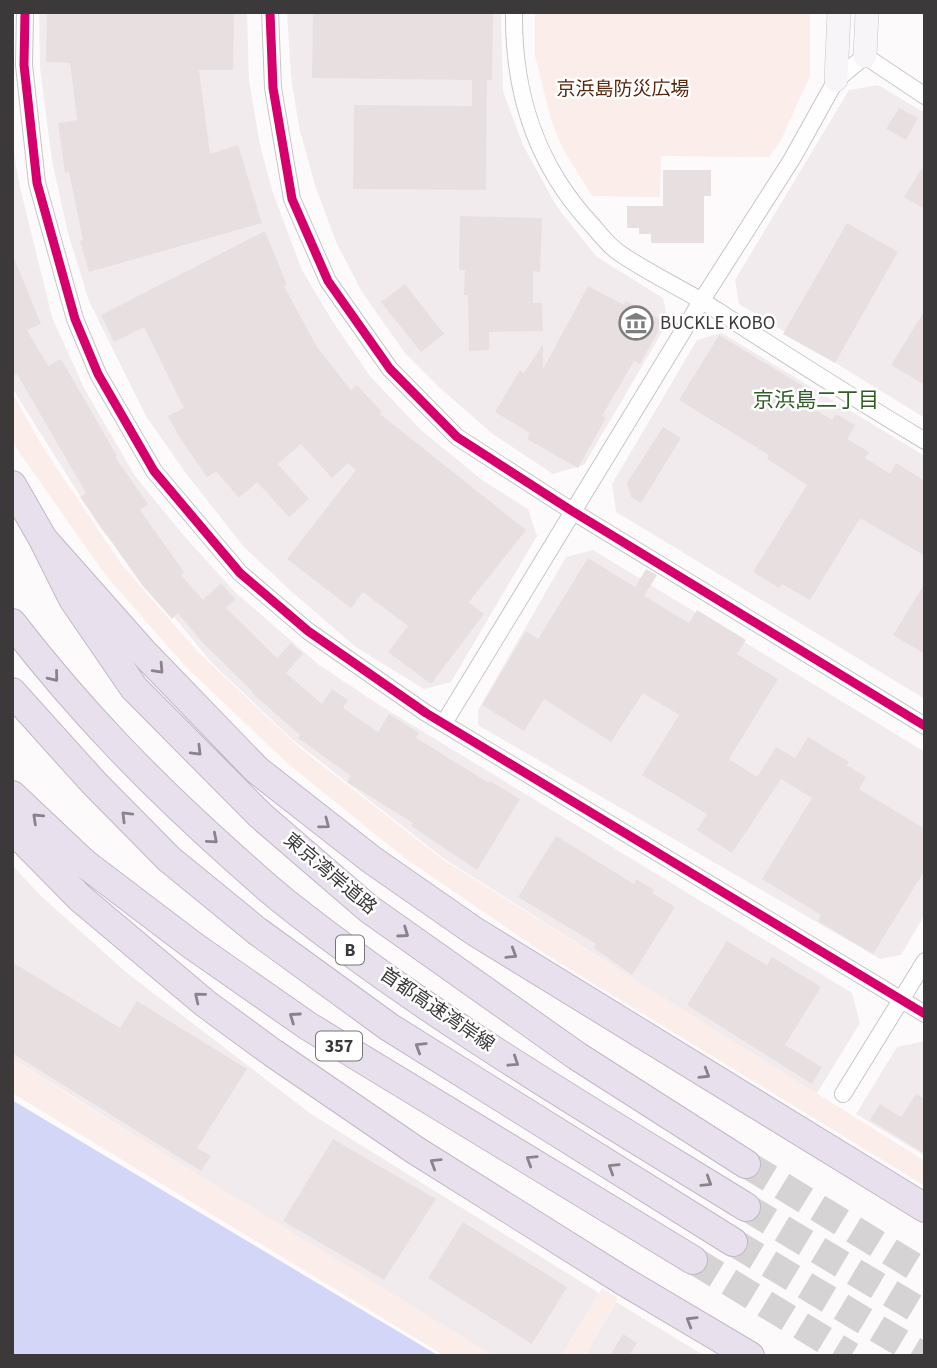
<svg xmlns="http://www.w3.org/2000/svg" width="937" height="1368" viewBox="0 0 937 1368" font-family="'Source Sans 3','Noto Sans JP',sans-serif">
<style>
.built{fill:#f2ebee}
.green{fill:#fbeeea}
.water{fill:#d4d6f7}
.building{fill:#e8dfe1}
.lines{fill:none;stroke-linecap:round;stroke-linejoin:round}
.highway-tunnel{stroke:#d6d3d5;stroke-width:28;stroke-dasharray:28 14;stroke-linecap:butt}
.street-casing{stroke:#c7c5c6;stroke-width:18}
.secondary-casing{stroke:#c7c5c6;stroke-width:24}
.highway-casing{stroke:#c2b7c6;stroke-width:30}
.street{stroke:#fffeff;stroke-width:16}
.secondary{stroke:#f8f5f9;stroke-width:23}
.highway{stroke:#e9e0ee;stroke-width:28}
.cycleway-casing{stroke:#fff;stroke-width:13}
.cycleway{stroke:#d6006c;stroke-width:9}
.oneway{stroke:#89848b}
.labels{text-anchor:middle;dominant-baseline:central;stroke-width:5;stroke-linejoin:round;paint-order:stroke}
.shield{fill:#fff;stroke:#767475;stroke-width:2}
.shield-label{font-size:18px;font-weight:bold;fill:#3b393a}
.park-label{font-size:19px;fill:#58260a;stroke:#fff}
.poi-label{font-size:19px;fill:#3b393a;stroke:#fff;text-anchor:start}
.street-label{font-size:19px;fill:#3b393a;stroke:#fff}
.neighbourhood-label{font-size:21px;fill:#305d25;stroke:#fff}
</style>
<rect width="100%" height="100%" fill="#fdfafc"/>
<path class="built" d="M39 12H247L249 80 260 145 273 193 302 270 333 322 370 376 421 430 482 480 528 509 537 536 451 682 424 689 357 648 293 593 243 546 185 472 146 416 89 301 68 233 52 161 40 68Z
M287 12H501L503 91 523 145 557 207 597 257 663 298 668 322 584 465 553 474 494 435 440 388 405 353 362 292 336 242 315 185 299 127 291 77Z
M878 85 925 113V418L739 304 735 280 849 90Z
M12 142 20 187 52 317 84 388 135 476 185 537 236 593 318 664 381 706 852 993 860 1023 816 1095 443 858 293 740 213 664 101 529 12 388Z
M722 333 925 456V699L616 512 612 484 697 340Z
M593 550 925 752V914L901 955 880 959 478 725V710L566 557Z
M12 865 41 896 127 973 311 1114 599 1293 561 1356H493L328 1257 12 1058Z
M925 1041V1156L856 1114 897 1047Z
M616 1302 705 1356H585Z"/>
<path class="green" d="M535 12H810V76L781 140 769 157 661 156 660 197 592 196 563 149 551 120 535 56Z
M12 392 42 446 122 565 198 652 300 748 442 859 925 1161V1186L545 954 406 859 288 764 187 668 107 577 21 455 12 439Z
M12 1058 71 1096 494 1356H445L12 1093Z
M602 1288 618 1298 585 1356H561Z"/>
<path class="water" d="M12 1100 439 1356H12Z"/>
<path class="building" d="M47 12H234L233 70H199L210 154 238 145 262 223 89 272 80 241 83 240 69 172 65 173 58 123 77 120 70 63 46 62Z
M313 12H493L492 80H487L486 190 353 189 354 105 472 106V80L312 78Z
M899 108 918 118 906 140 886 129Z
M925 163V209L904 197Z
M663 170H711V196H704V243H651V234H639V228H627V206H663Z
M460 216 542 218 540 272 533 271V303H542L543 331 489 332V350L469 351 468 295H464L465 270H459Z
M847 223 898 252 835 363 783 334Z
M265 231 287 285 284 286 317 347 351 390 357 385 382 412 380 414 526 530 469 602 484 614 431 684 388 652 408 626 363 592 351 608 287 559 356 470 348 463 332 478 301 444 278 464 309 499 289 517 257 482 239 498 216 471 207 477 178 435 168 416 184 408 144 327 114 342 101 315Z
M12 253 41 324 27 330 48 366 61 359 117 456 115 457 148 504 140 510 184 572 181 575 203 600 221 583 235 599 226 608 277 658 291 643 303 654 286 673 322 704 332 689 348 700 343 708 378 732 389 714 419 733 416 738 489 783 490 781 520 799 477 870 411 826 413 823 347 782 351 776 298 738 300 735 252 693 253 692 202 642 178 613 172 619 142 585 80 497 86 493 17 374 12 376Z
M405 284 444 334 421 352 381 302Z
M588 286 624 305 626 301 664 321 640 364 634 361 602 416 606 418 578 468 527 439 530 433 495 412 520 370 524 373 543 344V369Z
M925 310V385L891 365Z
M719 335 808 389 801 401 832 420 836 414 855 425 847 439 869 452 865 458 890 474 896 463 925 481V556L860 518 810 600 782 584 779 588 753 572 807 485 767 459 769 455 679 400Z
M663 427 681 438 641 503 631 497 627 483Z
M588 558 635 587 646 569 657 575 644 596 689 623 697 610 746 640 737 654 778 679 729 759 757 777 776 747 795 758 808 737 849 762 846 765 866 777 859 789 925 829V870L873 954 818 921 821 915 762 879 812 798 781 779 732 853 697 830 707 814 642 775 679 715 643 693 611 742 544 699 524 731 482 705 526 631 538 639Z
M925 583V654L893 635Z
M556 836 634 884 636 879 654 890 652 893 675 907 632 975 594 948 596 944 518 897Z
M727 941 767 965 772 957 821 987 785 1045 822 1067 812 1084 687 1005Z
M12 962 120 1028 137 1001 247 1069 197 1148 211 1156 201 1171 12 1053Z
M916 1094 925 1099V1154L870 1120 880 1104 901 1117Z
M333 1139 436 1199 384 1280 283 1221Z
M463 1222 567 1287 532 1344 428 1278Z
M623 1334 637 1343 629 1356H610Z"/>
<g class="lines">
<path class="highway-tunnel" d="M746 1164 925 1273
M746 1207 925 1314
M733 1242 923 1356
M693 1260 851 1356"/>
<defs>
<path id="street" d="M25 12 24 65 37 183 75 319 98 374 154 471 240 573 308 631 426 713 925 1014
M270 12 273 88 292 199 328 281 390 369 457 437 572 511 925 726
M514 12C513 94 536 165 592 225 600 234 608 245 618 252 649 274 686 290 718 311 786 355 855 399 925 441
M444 723 702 300 792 159 836 80 865 56 925 96
M843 1094 925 961"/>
<path id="secondary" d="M865 56 867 12
M836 80 839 12"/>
<path id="highway" d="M12 485 43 539 73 599 134 688 260 815 369 909 577 1056 746 1164
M43 539 143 652 257 770 372 860 474 931 925 1208
M12 623C80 711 151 784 234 858 251 873 268 889 286 903 428 1016 592 1112 746 1207
M12 692 94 783 169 859 257 931 389 1027 733 1242
M12 795 84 863 192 945 308 1026 693 1260
M12 829 80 898 206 1004 273 1053 415 1150 622 1280 750 1356"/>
</defs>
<use href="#street" class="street-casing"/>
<use href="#secondary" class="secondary-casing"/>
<use href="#highway" class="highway-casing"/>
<use href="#street" class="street"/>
<use href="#secondary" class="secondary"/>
<use href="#highway" class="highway"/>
<defs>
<path id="cycleway" d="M25 12 24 65 37 183 75 319 98 374 154 471 240 573 308 631 426 713 925 1014
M270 12 273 88 292 199 328 281 390 369 457 437 572 511 925 726"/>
</defs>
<use href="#cycleway" class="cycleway-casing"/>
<use href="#cycleway" class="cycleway"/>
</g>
<defs><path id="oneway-chevron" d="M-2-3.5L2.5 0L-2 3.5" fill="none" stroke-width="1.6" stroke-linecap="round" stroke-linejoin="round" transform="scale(1.75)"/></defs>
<g class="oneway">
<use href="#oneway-chevron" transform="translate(159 669) rotate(47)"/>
<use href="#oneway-chevron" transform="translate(54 677) rotate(51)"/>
<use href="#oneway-chevron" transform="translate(197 751) rotate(45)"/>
<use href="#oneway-chevron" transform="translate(126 816) rotate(-135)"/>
<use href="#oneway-chevron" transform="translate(37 818) rotate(-137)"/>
<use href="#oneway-chevron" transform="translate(325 824) rotate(37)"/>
<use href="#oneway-chevron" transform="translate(213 839) rotate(41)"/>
<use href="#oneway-chevron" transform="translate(404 933) rotate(35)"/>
<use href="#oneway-chevron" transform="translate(512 954) rotate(32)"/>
<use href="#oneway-chevron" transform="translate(199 997) rotate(-141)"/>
<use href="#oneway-chevron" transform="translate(294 1017) rotate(-145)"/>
<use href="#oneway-chevron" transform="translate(420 1047) rotate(-148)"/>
<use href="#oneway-chevron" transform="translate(514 1062) rotate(33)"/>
<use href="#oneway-chevron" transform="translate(705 1074) rotate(31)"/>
<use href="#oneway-chevron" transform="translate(531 1160) rotate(-148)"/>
<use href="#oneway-chevron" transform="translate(435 1163) rotate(-148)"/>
<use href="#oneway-chevron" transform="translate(613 1168) rotate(-148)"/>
<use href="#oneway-chevron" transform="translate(707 1182) rotate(32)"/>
<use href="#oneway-chevron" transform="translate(691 1321) rotate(-149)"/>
</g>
<defs>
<symbol id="museum-ring" viewBox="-11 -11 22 22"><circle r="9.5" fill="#fff" stroke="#7f7d7e" stroke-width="1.5"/><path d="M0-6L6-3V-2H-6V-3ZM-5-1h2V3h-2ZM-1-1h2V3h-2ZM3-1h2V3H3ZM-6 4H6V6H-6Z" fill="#7f7d7e"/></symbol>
</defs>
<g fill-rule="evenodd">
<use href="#museum-ring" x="617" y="304" width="38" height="38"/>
</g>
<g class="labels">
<g class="shield">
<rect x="336" y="935.5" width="28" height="29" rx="5"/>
<rect x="316" y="1031.5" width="46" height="29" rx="5"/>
</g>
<g class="shield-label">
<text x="350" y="950">B</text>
<text x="339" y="1046">357</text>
</g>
<g class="park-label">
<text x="623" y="89">京浜島防災広場</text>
</g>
<g class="poi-label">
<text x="660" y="323">BUCKLE KOBO</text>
</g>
<g class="street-label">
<text transform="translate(330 874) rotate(40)">東京湾岸道路</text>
<text transform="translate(437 1010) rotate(34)">首都高速湾岸線</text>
</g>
<g class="neighbourhood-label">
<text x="816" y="400">京浜島二丁目</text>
</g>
</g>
<rect width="937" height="1368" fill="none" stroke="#3b393a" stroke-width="28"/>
</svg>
